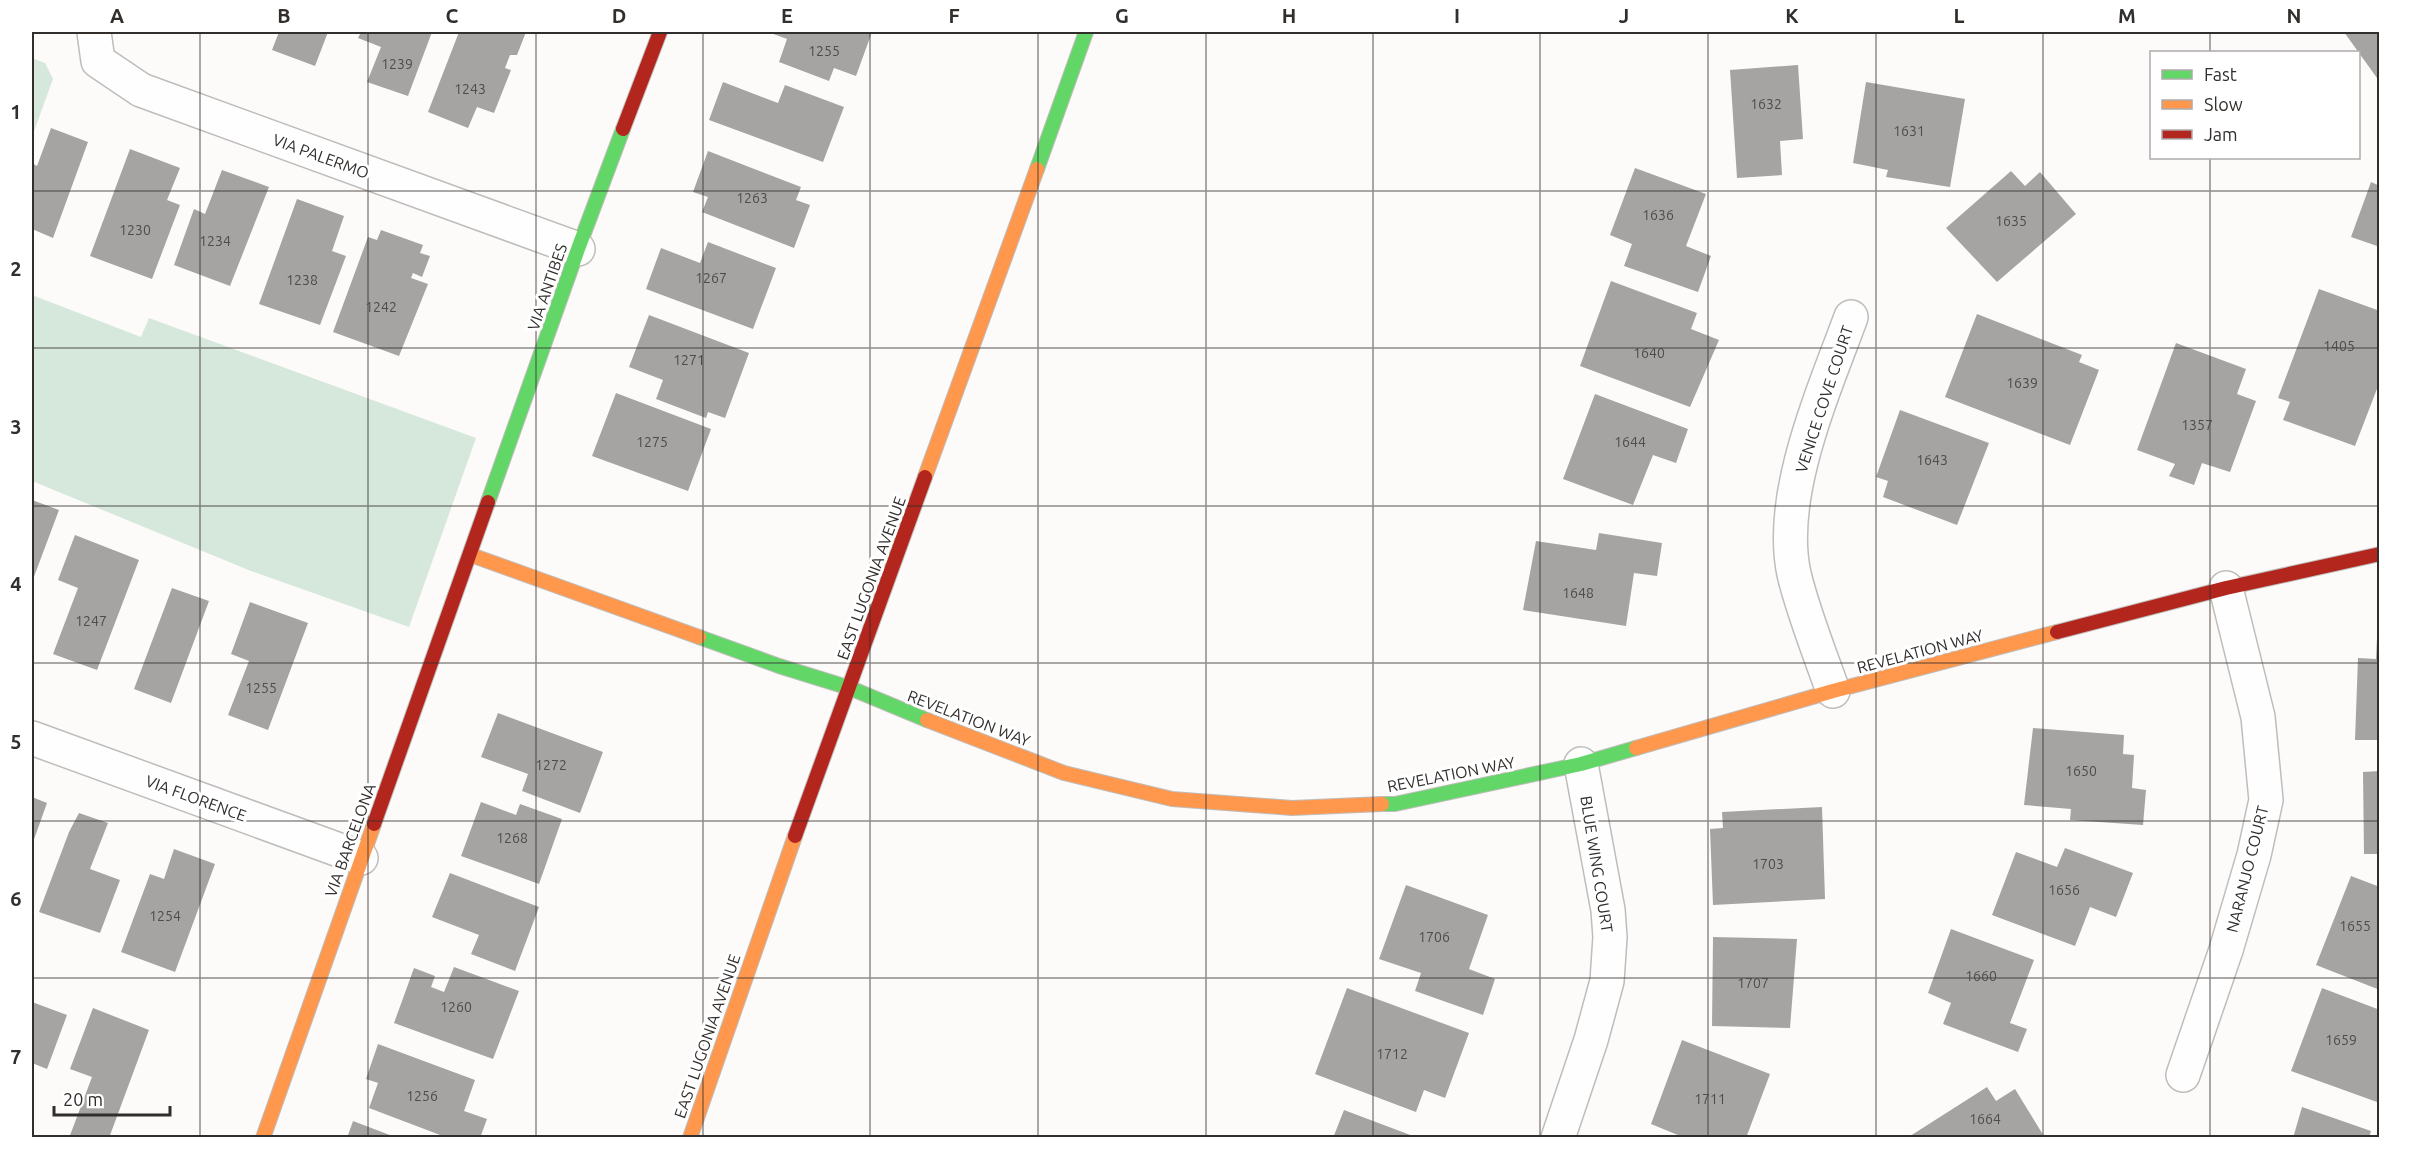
<svg xmlns="http://www.w3.org/2000/svg" width="2411" height="1169" viewBox="0 0 2411 1169" font-family="Ubuntu,sans-serif">
<style>
.green{fill:#d6e8db}
.building{fill:#a6a4a3}
.lines{fill:none;stroke-linecap:round;stroke-linejoin:round}
.street-casing{stroke:#bfbdbb;stroke-width:36}
.fast-casing{stroke:#bfbdbb;stroke-width:16}
.slow-casing{stroke:#bfbdbb;stroke-width:16}
.jam-casing{stroke:#bfbdbb;stroke-width:16}
.street{stroke:#fffefe;stroke-width:33}
.fast{stroke:#63d668;stroke-width:14}
.slow{stroke:#ff974d;stroke-width:14}
.jam{stroke:#b3261e;stroke-width:14}
.grid{fill:none;stroke:#312e2c;stroke-width:1.5;stroke-opacity:0.55}
.labels{text-anchor:middle;dominant-baseline:central;stroke-width:6;stroke-linejoin:round;paint-order:stroke}
.number-label{font-size:14px;fill:#4e4c4a}
.street-label{font-size:16px;fill:#312e2c;stroke:#fff}
.neatline{fill:none;stroke:#312e2c;stroke-width:2}
.grid-label{font-size:20px;text-anchor:middle;font-weight:bold;fill:#312e2c}
</style>
<rect width="100%" height="100%" fill="#fdfbf9"/>
<path class="green" d="M32 58 45 63 53 79 32 137Z
M32 295 141 337 149 318 476 438 409 627 251 571 32 481Z"/>
<path class="building" d="M279 32H328L315 66 272 50Z
M361 32H432L408 96 367 82 381 47 358 38Z
M459 32H526L517 55H510L505 68 511 70 494 113 477 107 468 128 428 112Z
M768 32H872L856 76 834 68 829 81 779 62 787 39Z
M2344 32H2380V76L2377 78Z
M1798 65 1803 139 1780 141 1782 175 1737 178 1730 70Z
M723 82 778 103 785 85 844 107 823 162 709 120Z
M1866 82 1965 99 1950 187 1886 177 1888 170 1853 163Z
M51 128 88 142 53 238 32 229V163L37 166Z
M130 149 180 168 167 200 180 205 152 279 90 256Z
M708 151 801 187 796 200 810 205 794 248 702 212 708 197 693 192Z
M1635 168 1706 194 1686 246 1711 256 1698 292 1624 266 1632 244 1610 235Z
M222 170 269 187 230 286 174 265 194 209 205 214Z
M2011 171 2025 186 2040 172 2076 214 1997 282 1946 228Z
M2371 182 2380 186V247L2351 237Z
M297 199 344 216 332 251 346 256 320 325 259 304Z
M381 230 423 245 420 253 430 256 422 277 413 273 411 278 428 284 399 356 333 332 368 237 377 240Z
M708 242 776 268 753 329 646 289 661 248 700 263Z
M1611 281 1697 313 1691 329 1719 340 1690 407 1580 366Z
M2319 289 2380 311V381L2355 446 2283 420 2290 402 2278 398Z
M1977 314 2082 355 2079 362 2099 370 2070 445 1945 397Z
M649 315 749 353 725 418 708 412 706 418 656 399 663 380 629 367Z
M2176 343 2246 369 2237 394 2256 401 2230 472 2202 463 2194 485 2169 476 2175 464 2137 450Z
M616 393 711 429 688 491 592 456Z
M1595 394 1688 429 1676 463 1653 455 1633 505 1563 479Z
M1900 410 1989 443 1957 525 1883 497 1888 481 1876 477Z
M32 500 59 510 32 582Z
M1599 533 1662 543 1657 576 1634 573 1626 626 1523 610 1536 541 1596 550Z
M75 535 139 560 97 670 53 654 78 588 58 580Z
M172 588 209 601 171 703 134 689Z
M250 602 308 623 268 730 228 715 249 661 231 654Z
M2377 638H2380V740H2355L2358 658 2376 659Z
M498 713 603 752 580 813 522 791 528 774 481 757Z
M2033 728 2124 735 2123 754 2134 755 2132 788 2146 790 2143 825 2070 820 2071 809 2024 805Z
M2380 771V854H2364L2363 772Z
M32 797 47 803 32 845Z
M481 802 516 815 520 804 562 819 539 884 461 856Z
M1822 807 1825 899 1713 905 1710 829 1723 828 1722 812Z
M79 813 108 823 90 869 120 880 100 933 39 912 69 832Z
M2065 848 2133 873 2116 917 2090 907 2075 946 1992 915 2016 852 2057 867Z
M174 849 215 864 175 972 121 952 150 874 164 879Z
M450 873 539 907 515 971 471 954 479 935 432 917Z
M2351 876 2380 887V990L2316 965Z
M1406 885 1488 915 1469 969 1495 979 1483 1015 1415 991 1421 973 1379 959Z
M1951 929 2034 960 2010 1023 2027 1029 2018 1052 1943 1024 1951 1003 1928 993Z
M1713 937 1797 939 1790 1028 1712 1026Z
M454 967 519 991 493 1059 394 1023 414 968 435 976 431 987 444 992Z
M1347 988 1469 1033 1445 1098 1424 1090 1416 1112 1315 1074Z
M2322 988 2380 1010V1097L2377 1102 2291 1071Z
M32 1002 67 1015 47 1069 32 1063Z
M93 1008 149 1030 109 1138H69L92 1077 70 1069Z
M1682 1040 1770 1074 1746 1138H1685L1651 1124Z
M378 1044 475 1080 464 1111 487 1119 480 1138H448L369 1108 378 1083 366 1079Z
M1987 1087 1996 1101 2015 1089 2045 1138H1907Z
M2302 1107 2371 1131 2369 1138H2293Z
M1344 1110 1413 1136V1138H1333Z
M353 1121 395 1137V1138H347Z"/>
<g class="lines">
<defs>
<path id="street" d="M94 32 98 61 141 90 578 249
M1833 691C1820 654 1803 612 1794 574 1777 495 1824 391 1851 317
M32 738 361 858
M2183 1075 2226 950 2254 855 2266 800 2258 717 2226 588
M1558 1138 1591 1040 1607 981 1610 937 1608 910 1581 764"/>
<path id="fast" d="M1037 169 1086 32
M488 502 578 249 623 129
M699 637 779 666 850 688 927 720
M1382 804H1395L1581 764 1636 748"/>
<path id="slow" d="M925 477 1037 169
M471 555 699 637
M927 720 1064 773 1172 799 1292 808 1382 804
M1636 748 1833 691 2057 632
M263 1138 374 824
M690 1138 795 836"/>
<path id="jam" d="M623 129 660 32
M2057 632 2226 588 2380 554
M374 824 488 502
M795 836 925 477"/>
</defs>
<use href="#street" class="street-casing"/>
<use href="#fast" class="fast-casing"/>
<use href="#slow" class="slow-casing"/>
<use href="#jam" class="jam-casing"/>
<use href="#street" class="street"/>
<use href="#fast" class="fast"/>
<use href="#slow" class="slow"/>
<use href="#jam" class="jam"/>
</g>
<path class="grid" d="M200 32V1138M368 32V1138M536 32V1138M703 32V1138M870 32V1138M1038 32V1138M1206 32V1138M1373 32V1138M1540 32V1138M1708 32V1138M1876 32V1138M2043 32V1138M2210 32V52M2210 158V1138M32 191H2380M32 348H2380M32 506H2380M32 663H2380M32 821H2380M32 978H2380"/>
<g class="labels">
<g class="number-label">
<text x="824" y="51">1255</text>
<text x="397" y="64">1239</text>
<text x="470" y="89">1243</text>
<text x="1766" y="104">1632</text>
<text x="1909" y="131">1631</text>
<text x="752" y="198">1263</text>
<text x="1658" y="215">1636</text>
<text x="2011" y="221">1635</text>
<text x="135" y="230">1230</text>
<text x="215" y="241">1234</text>
<text x="711" y="278">1267</text>
<text x="302" y="280">1238</text>
<text x="381" y="307">1242</text>
<text x="2339" y="346">1405</text>
<text x="1649" y="353">1640</text>
<text x="689" y="360">1271</text>
<text x="2022" y="383">1639</text>
<text x="2197" y="425">1357</text>
<text x="652" y="442">1275</text>
<text x="1630" y="442">1644</text>
<text x="1932" y="460">1643</text>
<text x="1578" y="593">1648</text>
<text x="91" y="621">1247</text>
<text x="261" y="688">1255</text>
<text x="551" y="765">1272</text>
<text x="2081" y="771">1650</text>
<text x="512" y="838">1268</text>
<text x="1768" y="864">1703</text>
<text x="2064" y="890">1656</text>
<text x="165" y="916">1254</text>
<text x="2355" y="926">1655</text>
<text x="1434" y="937">1706</text>
<text x="1981" y="976">1660</text>
<text x="1753" y="983">1707</text>
<text x="456" y="1007">1260</text>
<text x="2341" y="1040">1659</text>
<text x="1392" y="1054">1712</text>
<text x="422" y="1096">1256</text>
<text x="1710" y="1099">1711</text>
<text x="1985" y="1119">1664</text>
</g>
<g class="street-label">
<text transform="translate(321 156) rotate(20)">VIA PALERMO</text>
<text transform="translate(547 287) rotate(-71)">VIA ANTIBES</text>
<text transform="translate(1824 399) rotate(-72)">VENICE COVE COURT</text>
<text transform="translate(871 578) rotate(-70)">EAST LUGONIA AVENUE</text>
<text transform="translate(1920 651) rotate(-15)">REVELATION WAY</text>
<text transform="translate(969 718) rotate(21)">REVELATION WAY</text>
<text transform="translate(1451 774) rotate(-11)">REVELATION WAY</text>
<text transform="translate(196 798) rotate(20)">VIA FLORENCE</text>
<text transform="translate(350 840) rotate(-70)">VIA BARCELONA</text>
<text transform="translate(1597 864) rotate(81)">BLUE WING COURT</text>
<text transform="translate(2247 869) rotate(-76)">NARANJO COURT</text>
<text transform="translate(707 1036) rotate(-71)">EAST LUGONIA AVENUE</text>
</g>
</g>
<rect width="2411" height="1169" fill="none" stroke="#ffffff" stroke-width="66"/>
<rect x="2150" y="51" width="210" height="108" fill="#ffffff" stroke="#adabab" stroke-width="1.5"/>
<rect x="2162" y="70" width="30" height="9" fill="#63d668" stroke="#adabab" stroke-width="1.5"/>
<text x="2204" y="81" font-size="18" fill="#312e2c">Fast</text>
<rect x="2162" y="100" width="30" height="9" fill="#ff974d" stroke="#adabab" stroke-width="1.5"/>
<text x="2204" y="111" font-size="18" fill="#312e2c">Slow</text>
<rect x="2162" y="130" width="30" height="9" fill="#b3261e" stroke="#adabab" stroke-width="1.5"/>
<text x="2204" y="141" font-size="18" fill="#312e2c">Jam</text>
<path d="M54 1106v9h116v-9" fill="none" stroke="#312e2c" stroke-width="3"/>
<text x="63" y="1106" font-size="18" fill="#312e2c" stroke="#ffffff" stroke-width="4.5" paint-order="stroke">20 m</text>
<rect x="33" y="33" width="2345" height="1103" class="neatline"/>
<g class="grid-label">
<text x="117" y="23">A</text>
<text x="284" y="23">B</text>
<text x="452" y="23">C</text>
<text x="619" y="23">D</text>
<text x="787" y="23">E</text>
<text x="954" y="23">F</text>
<text x="1122" y="23">G</text>
<text x="1289" y="23">H</text>
<text x="1457" y="23">I</text>
<text x="1624" y="23">J</text>
<text x="1792" y="23">K</text>
<text x="1959" y="23">L</text>
<text x="2127" y="23">M</text>
<text x="2294" y="23">N</text>
<text x="16" y="119">1</text>
<text x="16" y="276">2</text>
<text x="16" y="434">3</text>
<text x="16" y="591">4</text>
<text x="16" y="749">5</text>
<text x="16" y="906">6</text>
<text x="16" y="1064">7</text>
</g>
</svg>
